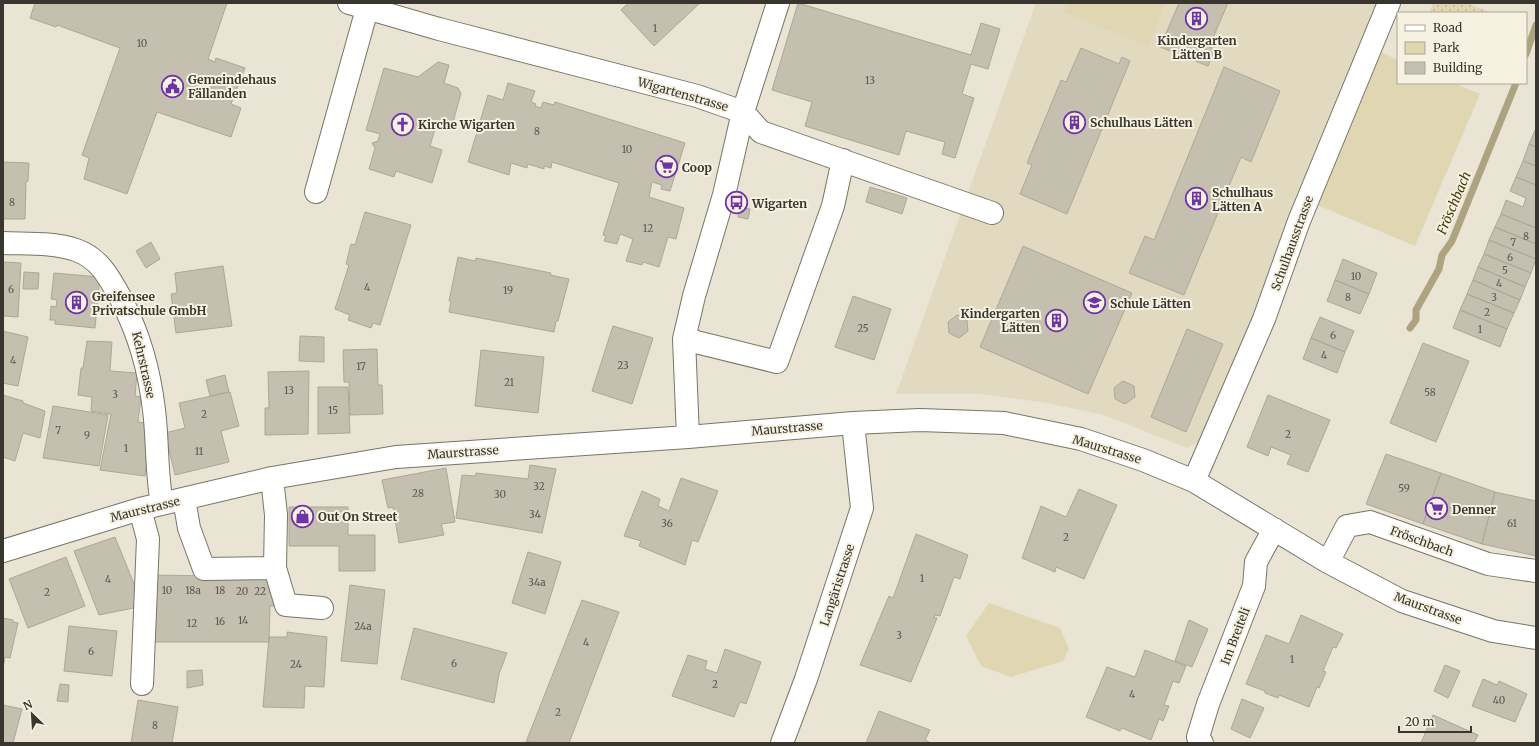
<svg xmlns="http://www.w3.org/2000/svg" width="1539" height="746" viewBox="0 0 1539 746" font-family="Merriweather,serif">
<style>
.built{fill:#e1dac1}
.grass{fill:url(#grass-dots)}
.park{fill:#e1d6b2}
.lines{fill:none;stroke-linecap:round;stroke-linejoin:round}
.stream{stroke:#aea380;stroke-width:7}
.building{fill:#c4bfaf;stroke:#aca897}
.minor-casing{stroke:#797566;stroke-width:24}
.minor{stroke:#fff;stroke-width:22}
.labels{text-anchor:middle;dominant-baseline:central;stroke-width:4;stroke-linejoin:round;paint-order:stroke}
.number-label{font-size:10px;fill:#5b584f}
.poi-label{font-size:12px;font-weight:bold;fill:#38362f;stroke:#f6f1e0;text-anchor:start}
.street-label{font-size:12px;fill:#38362f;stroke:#f6f1e0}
.water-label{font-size:13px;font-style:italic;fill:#483b0d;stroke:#f6f1e0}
</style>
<defs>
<pattern id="grass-dots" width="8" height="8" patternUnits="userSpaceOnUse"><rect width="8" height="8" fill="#e1d6b2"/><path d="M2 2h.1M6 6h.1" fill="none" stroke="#c2b899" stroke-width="1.8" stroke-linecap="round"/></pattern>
</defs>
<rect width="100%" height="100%" fill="#e9e4d3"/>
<path class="built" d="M1036 3H1381L1202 441 1187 448 1104 415 1042 402 978 394H896Z"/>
<path class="grass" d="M1433 3H1468L1491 13H1429Z"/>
<path class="park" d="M1067 3H1166L1148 46 1063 12Z
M1380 52 1398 60V83H1453L1480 94 1415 246 1315 204Z
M989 603 1060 628 1069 649 1063 661 1011 677 981 666 966 636Z"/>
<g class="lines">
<path class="stream" d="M1526 54 1536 25
M1410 328 1416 320V310L1439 269 1442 255 1452 241 1516 83"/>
</g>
<path class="building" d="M35 3H227L208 59 215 62 216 58 245 68 231 104 241 108 231 137 157 112 127 194 84 179 89 158 82 155 120 48 57 25 56 27 30 18Z
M628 3H700L654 46 621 10Z
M798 3 971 55 981 23 1000 29 988 69 971 64 962 94 974 98 955 158 942 154 945 142 906 131 899 155 805 126 812 102 772 90Z
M1179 3H1228L1209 47 1215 49 1208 66 1158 46 1163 35 1165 36Z
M1081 48 1119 64 1122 57 1130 61 1067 214 1020 194 1032 165 1027 163 1061 80 1066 82Z
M438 62 449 65 444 83 458 88 461 93 452 126 437 122 430 146 442 150 432 183 396 171 394 177 369 169 375 148 372 143 378 141 380 134 366 130 384 68 418 77Z
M1224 67 1280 91 1251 162 1241 157 1184 295 1129 273 1145 236 1154 240Z
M508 83 535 91 531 102 536 104 535 106 541 108 543 102 554 105 555 102 685 143 670 191 661 189 662 185 652 182 649 197 684 208 676 239 668 237 659 267 643 262 642 265 626 261 633 239 620 234 617 244 604 241 606 236 603 235 619 183 552 162 551 168 544 166V169L528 164 527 168 511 163 509 175 468 162 488 95 503 100Z
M1536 128V147L1529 144Z
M1529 144 1536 147V166L1523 161Z
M1523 161 1536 166V185L1516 177Z
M3 162 29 163 28 181 26 182 25 219H3Z
M1516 177 1536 185V228L1501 214 1506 200 1523 207 1526 198 1510 191Z
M870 187 907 198 902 214 866 202Z
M740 207 750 209 748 219 738 217Z
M365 212 411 225 380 325 373 323 371 328 348 320 350 315 335 309 349 265 346 264 351 244 355 245Z
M1501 214 1536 228V244L1495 227Z
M1495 227 1536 244V259L1489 240Z
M1489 240 1536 259 1531 273 1484 254Z
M151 242 160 259 146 268 136 251Z
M1023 246 1132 293 1088 394 980 347Z
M1484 254 1531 273 1525 287 1478 267Z
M458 257 475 261 476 258 551 273 550 275 569 279 558 321H556L554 332 449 312 451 301H449Z
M1343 259 1377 273 1369 294 1335 280Z
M3 262 21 263 18 317 3 316Z
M223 266 232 326 176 333 171 294 177 293 175 273Z
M1478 267 1525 287 1520 300 1473 280Z
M24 272 39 273 38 289H23Z
M54 273 100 277 95 328 55 324V320H50L51 306 56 307 57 300 51 299Z
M1335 280 1369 294 1360 314 1327 301Z
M1473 280 1520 300 1514 313 1467 294Z
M1467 294 1514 313 1507 329 1460 310Z
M853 296 891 309 874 360 835 347Z
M1460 310 1507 329 1500 347 1453 328Z
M957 315 967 320 968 331 959 338 949 333 948 322Z
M1320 317 1354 331 1345 352 1311 338Z
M613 326 653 338 632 404 592 391Z
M1187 329 1223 344 1186 432 1151 417Z
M3 331 28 337 18 386 3 383Z
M300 336 324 337V362L299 361Z
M1311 338 1345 352 1337 373 1303 359Z
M87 341 112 342 110 371 137 373 135 396 141 397 138 422 145 423 149 439 145 476 100 470 111 414 91 411 92 397 78 395 81 368H83Z
M1423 343 1469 361 1436 442 1390 423Z
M377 349 378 385H382L383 414 350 415 349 382H344L343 350Z
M481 350 544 357 538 413 475 406Z
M309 371 308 434 265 435V408H269L268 372Z
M225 375 229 392 210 396 206 380Z
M1123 381 1134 386 1135 397 1125 404 1115 399 1114 388Z
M318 387H348L350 433 318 434Z
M230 392 239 426 221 431 229 462 175 475 165 433 185 428 179 403Z
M3 395 23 401V403L45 411 40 438 23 433 15 461 3 457Z
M1268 395 1330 420 1308 472 1287 464 1291 455 1271 447 1268 456 1247 447Z
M53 406 108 415 99 466 43 458Z
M1386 454 1441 473 1423 524 1366 504Z
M530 465 556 469 542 533 456 518 462 475 475 476 476 473 528 479Z
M446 468 455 522 441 524 444 535 399 543 393 507 388 508 382 480Z
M1441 473 1495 492 1482 544 1423 524Z
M681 478 718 491 698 542 692 540 685 565 639 546 641 541 624 536 642 491 660 499 658 506 669 511Z
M1079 489 1117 505 1084 579 1056 567 1055 572 1022 558 1041 506 1066 517Z
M1495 492 1536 501V556L1482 544Z
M289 507H348V535H375V571H339V546H289Z
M916 534 968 555 960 579 954 577 940 616 935 615 934 618H937L911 682 860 665 889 596 893 598Z
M115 537 143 606 99 615 74 551Z
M528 552 561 562 545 614 512 603Z
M66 557 85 606 28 628 9 579Z
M152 575 270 577 269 593H276L275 606H270L269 642H151Z
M350 585 385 590 377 664 341 661Z
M582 600 619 612 569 743 526 742Z
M1301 615 1343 634 1336 648 1333 647 1323 671 1326 672 1319 688 1317 687 1309 707 1279 695 1278 698 1265 693V691L1246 684 1266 635 1289 644Z
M3 618 13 620V622L18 623 10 658 5 657 3 668Z
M1189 620 1208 629 1192 667 1175 661Z
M69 626 117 631 112 676 64 671Z
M414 628 507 653 499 674 494 703 401 679Z
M287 632 327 637 324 687 305 686 304 708 263 707 269 637H287Z
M725 649 761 662 746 704 740 702 734 717 672 696 688 655 707 661 705 669 717 673Z
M1145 650 1186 666 1179 683 1173 681 1164 705 1169 706 1163 721 1159 719 1151 740 1122 728 1120 731 1086 717 1107 667 1135 677Z
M1445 665 1460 671 1448 698 1434 691Z
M202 670 203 685 187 688V671Z
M1483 679 1497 685 1499 681 1527 694 1515 722 1472 706Z
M60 684 69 685 68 702 57 701Z
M1242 699 1264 708 1250 738 1231 729Z
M138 700 178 707 172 743H131Z
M3 705 22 709 13 743H3Z
M879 711 930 730 925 740 929 742V743H866Z
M1433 715 1478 735 1474 743H1421Z"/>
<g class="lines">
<defs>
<path id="minor" d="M349 3 439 29 697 96 743 112 761 132 992 213
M316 192 367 9
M3 243C26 244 53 242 76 250 99 258 109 277 120 297 139 334 149 368 154 410 158 441 156 472 162 504
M684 339 777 362 833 206 843 160
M688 437 684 339 694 296 724 195 743 112 778 3
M272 478 276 515 275 568 286 605 322 608
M1194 481 1264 319 1299 221 1389 3
M184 499 189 528 204 569 275 568
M140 509 148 539 142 684
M3 551 140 509 272 478 396 457 688 437 853 423 920 420 1004 423 1081 439 1143 460 1194 481 1328 562 1402 601 1493 631 1536 638
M1328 562 1347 526 1370 522 1488 564 1536 571
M782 743 806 679 862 508 853 423
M1202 743 1198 737 1208 704 1254 586 1256 562 1274 529"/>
</defs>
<use href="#minor" class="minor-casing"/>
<use href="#minor" class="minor"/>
</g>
<defs>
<symbol id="building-ring" viewBox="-11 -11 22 22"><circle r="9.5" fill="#f6f1e0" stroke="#6e33a9" stroke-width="1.5"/><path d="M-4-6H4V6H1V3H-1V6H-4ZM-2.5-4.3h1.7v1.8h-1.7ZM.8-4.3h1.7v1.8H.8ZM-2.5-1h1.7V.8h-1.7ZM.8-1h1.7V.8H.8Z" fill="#6e33a9"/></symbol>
<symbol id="civic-ring" viewBox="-11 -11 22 22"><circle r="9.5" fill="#f6f1e0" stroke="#6e33a9" stroke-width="1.5"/><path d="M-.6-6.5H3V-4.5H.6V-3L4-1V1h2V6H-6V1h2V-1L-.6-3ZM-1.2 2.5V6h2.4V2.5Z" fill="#6e33a9"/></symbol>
<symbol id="church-ring" viewBox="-11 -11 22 22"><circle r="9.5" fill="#f6f1e0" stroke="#6e33a9" stroke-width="1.5"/><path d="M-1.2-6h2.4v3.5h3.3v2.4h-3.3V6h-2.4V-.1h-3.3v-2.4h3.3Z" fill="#6e33a9"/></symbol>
<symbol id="supermarket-ring" viewBox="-11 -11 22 22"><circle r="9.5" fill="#f6f1e0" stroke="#6e33a9" stroke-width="1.5"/><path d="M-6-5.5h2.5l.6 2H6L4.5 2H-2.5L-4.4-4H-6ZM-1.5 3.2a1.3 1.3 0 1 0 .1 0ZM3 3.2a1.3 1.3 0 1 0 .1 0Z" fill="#6e33a9"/></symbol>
<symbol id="bus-ring" viewBox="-11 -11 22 22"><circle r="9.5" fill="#f6f1e0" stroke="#6e33a9" stroke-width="1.5"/><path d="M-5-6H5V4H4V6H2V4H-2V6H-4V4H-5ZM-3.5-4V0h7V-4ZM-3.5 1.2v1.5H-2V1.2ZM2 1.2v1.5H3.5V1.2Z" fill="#6e33a9"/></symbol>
<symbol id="school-ring" viewBox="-11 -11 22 22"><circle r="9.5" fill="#f6f1e0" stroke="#6e33a9" stroke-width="1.5"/><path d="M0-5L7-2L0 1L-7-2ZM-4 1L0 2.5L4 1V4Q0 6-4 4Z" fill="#6e33a9"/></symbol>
<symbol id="shop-ring" viewBox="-11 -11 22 22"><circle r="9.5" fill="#f6f1e0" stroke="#6e33a9" stroke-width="1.5"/><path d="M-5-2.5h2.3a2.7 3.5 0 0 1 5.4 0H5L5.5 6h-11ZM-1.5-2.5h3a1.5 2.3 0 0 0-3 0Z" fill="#6e33a9"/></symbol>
</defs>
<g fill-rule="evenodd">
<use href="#building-ring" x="1184" y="6" width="25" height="25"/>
<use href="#civic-ring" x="160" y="74" width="25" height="25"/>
<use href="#building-ring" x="1062" y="110" width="25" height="25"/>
<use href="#church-ring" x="390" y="112" width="25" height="25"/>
<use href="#supermarket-ring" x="654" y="154" width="25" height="25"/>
<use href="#building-ring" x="1184" y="186" width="25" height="25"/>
<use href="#bus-ring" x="724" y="190" width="25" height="25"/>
<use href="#building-ring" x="64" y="290" width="25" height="25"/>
<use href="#school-ring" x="1082" y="290" width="25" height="25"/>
<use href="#building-ring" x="1044" y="308" width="25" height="25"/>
<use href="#supermarket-ring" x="1424" y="496" width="25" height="25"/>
<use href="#shop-ring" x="290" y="504" width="25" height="25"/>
</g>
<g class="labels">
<g class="number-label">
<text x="655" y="28">1</text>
<text x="142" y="43">10</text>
<text x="870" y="80">13</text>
<text x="537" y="131">8</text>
<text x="627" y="149">10</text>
<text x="12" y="202">8</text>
<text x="648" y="228">12</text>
<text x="1526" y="236">8</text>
<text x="1513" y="242">7</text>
<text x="1510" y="257">6</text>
<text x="1505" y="270">5</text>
<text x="1356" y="276">10</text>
<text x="1499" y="283">4</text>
<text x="367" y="287">4</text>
<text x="11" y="289">6</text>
<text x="508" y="290">19</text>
<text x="1348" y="297">8</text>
<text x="1494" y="297">3</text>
<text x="1487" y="312">2</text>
<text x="863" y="328">25</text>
<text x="1480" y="329">1</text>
<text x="1333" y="335">6</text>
<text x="1324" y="355">4</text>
<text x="13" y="360">4</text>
<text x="623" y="365">23</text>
<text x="361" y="366">17</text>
<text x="509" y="382">21</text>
<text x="289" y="390">13</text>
<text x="1430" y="392">58</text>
<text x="115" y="394">3</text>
<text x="333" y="410">15</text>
<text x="204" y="414">2</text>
<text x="58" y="430">7</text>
<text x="1288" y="434">2</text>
<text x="87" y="435">9</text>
<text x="126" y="448">1</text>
<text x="199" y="451">11</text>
<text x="539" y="486">32</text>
<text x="1404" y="488">59</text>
<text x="418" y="493">28</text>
<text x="500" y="494">30</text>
<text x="535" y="514">34</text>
<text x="667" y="523">36</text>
<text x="1512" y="523">61</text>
<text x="1066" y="537">2</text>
<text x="922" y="578">1</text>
<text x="108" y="579">4</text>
<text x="537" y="582">34a</text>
<text x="167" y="590">10</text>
<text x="193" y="590">18a</text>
<text x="220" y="590">18</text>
<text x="242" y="591">20</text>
<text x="260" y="591">22</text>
<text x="47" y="592">2</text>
<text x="243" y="620">14</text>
<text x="220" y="621">16</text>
<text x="192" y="623">12</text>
<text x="363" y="626">24a</text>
<text x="899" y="635">3</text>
<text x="586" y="642">4</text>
<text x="91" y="651">6</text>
<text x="1292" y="659">1</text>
<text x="454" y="663">6</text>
<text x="296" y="664">24</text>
<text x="715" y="684">2</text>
<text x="1132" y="694">4</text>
<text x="1499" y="700">40</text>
<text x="558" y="712">2</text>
<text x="155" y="725">8</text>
</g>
<g class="poi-label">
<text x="1197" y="40" text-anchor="middle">Kindergarten<tspan x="1197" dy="14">Lätten B</tspan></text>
<text x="188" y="79">Gemeindehaus<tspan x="188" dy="14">Fällanden</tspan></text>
<text x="1090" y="122">Schulhaus Lätten</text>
<text x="418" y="124">Kirche Wigarten</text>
<text x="682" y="167">Coop</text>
<text x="1212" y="192">Schulhaus<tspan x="1212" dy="14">Lätten A</tspan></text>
<text x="752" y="203">Wigarten</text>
<text x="92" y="296">Greifensee<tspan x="92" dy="14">Privatschule GmbH</tspan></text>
<text x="1110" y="303">Schule Lätten</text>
<text x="1040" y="313" text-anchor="end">Kindergarten<tspan x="1040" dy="14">Lätten</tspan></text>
<text x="1452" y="509">Denner</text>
<text x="318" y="516">Out On Street</text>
</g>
<g class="street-label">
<text transform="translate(683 94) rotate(16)">Wigartenstrasse</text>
<text transform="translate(1292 243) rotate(-70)">Schulhausstrasse</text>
<text transform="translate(144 365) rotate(77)">Kehrstrasse</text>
<text transform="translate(787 428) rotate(-5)">Maurstrasse</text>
<text transform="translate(1107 449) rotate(17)">Maurstrasse</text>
<text transform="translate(463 452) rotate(-4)">Maurstrasse</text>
<text transform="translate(145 509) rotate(-14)">Maurstrasse</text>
<text transform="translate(1422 541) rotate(20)">Fröschbach</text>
<text transform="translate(837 585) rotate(-72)">Langäristrasse</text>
<text transform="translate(1428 608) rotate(20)">Maurstrasse</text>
<text transform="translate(1235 636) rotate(-69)">Im Breiteli</text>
</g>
<g class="water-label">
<text transform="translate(1454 203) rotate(-67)">Fröschbach</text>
</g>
</g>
<rect width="1539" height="746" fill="none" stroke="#38362f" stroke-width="8"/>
<rect x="1397" y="12" width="130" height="72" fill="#f6f1e0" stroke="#aaa699"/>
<rect x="1405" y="25" width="20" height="6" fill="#ffffff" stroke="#aaa699"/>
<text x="1433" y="32" font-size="12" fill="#38362f">Road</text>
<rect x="1405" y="42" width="20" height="12" fill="#e1d6b2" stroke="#aaa699"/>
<text x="1433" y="52" font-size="12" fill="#38362f">Park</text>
<rect x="1405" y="62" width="20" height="12" fill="#c4bfaf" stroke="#aaa699"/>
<text x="1433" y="72" font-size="12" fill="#38362f">Building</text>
<g transform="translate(32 714) rotate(335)" stroke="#f6f1e0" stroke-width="3" paint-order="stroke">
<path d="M0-3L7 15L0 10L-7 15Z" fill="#38362f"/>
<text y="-6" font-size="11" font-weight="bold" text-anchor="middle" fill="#38362f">N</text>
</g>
<path d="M1399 726v6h72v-6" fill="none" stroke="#38362f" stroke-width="2"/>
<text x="1405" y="726" font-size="12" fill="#38362f" stroke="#f6f1e0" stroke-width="3" paint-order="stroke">20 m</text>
</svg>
